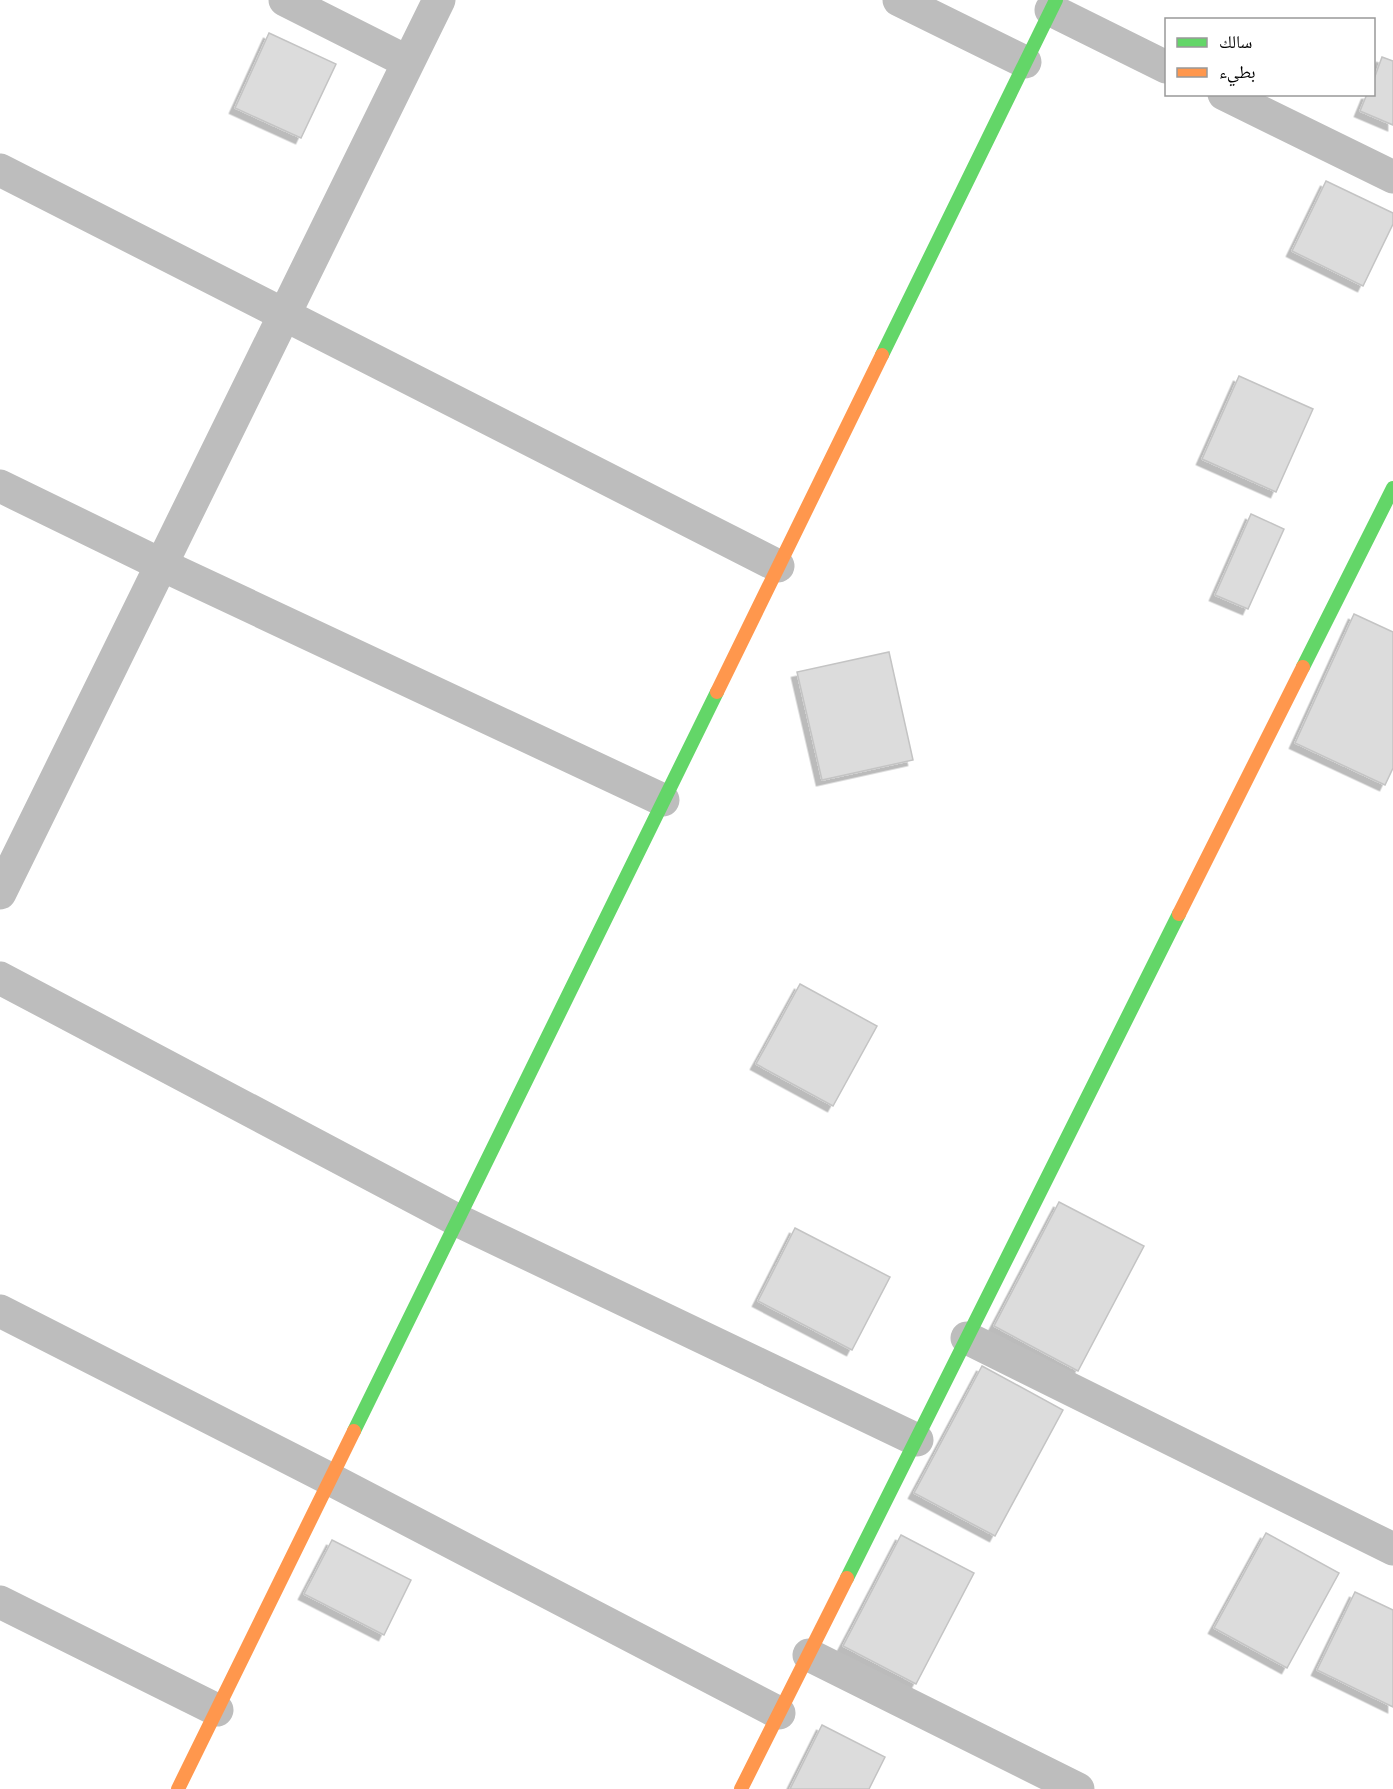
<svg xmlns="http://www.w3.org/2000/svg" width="1393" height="1789" viewBox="0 0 1393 1789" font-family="'Space Grotesk','Noto Naskh Arabic',sans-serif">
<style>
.building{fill:#dcdcdc;stroke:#c4c4c4;stroke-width:1.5;filter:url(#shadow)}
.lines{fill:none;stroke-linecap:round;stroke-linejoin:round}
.street{stroke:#bdbdbd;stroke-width:33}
.fast{stroke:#63d668;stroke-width:14}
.slow{stroke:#ff974d;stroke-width:14}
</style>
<defs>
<filter id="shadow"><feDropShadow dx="-5.5" dy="5.5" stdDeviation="0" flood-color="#0004"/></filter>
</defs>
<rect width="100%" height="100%" fill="#fff"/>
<path class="building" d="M269 33 336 64 301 138 235 108Z
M1382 57 1393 61V125L1360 111 1367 94H1374V79Z
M1326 181 1393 213V224L1363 286 1292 251Z
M1239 376 1313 409 1276 492 1202 459Z
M1251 514 1284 529 1248 609 1215 595Z
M1354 614 1393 632V768L1385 785 1295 743Z
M889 652 913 760 822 780 797 672Z
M800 984 877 1026 833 1106 756 1064Z
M1059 1202 1144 1246 1078 1371 994 1326Z
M795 1228 890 1277 852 1350 758 1301Z
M982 1366 1063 1410 995 1536 914 1493Z
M1266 1533 1339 1573 1287 1668 1214 1628Z
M901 1535 974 1573 916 1684 843 1646Z
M332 1540 411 1580 384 1635 304 1594Z
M1355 1592 1393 1610V1707L1317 1670Z
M822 1725 885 1757 869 1789H790Z"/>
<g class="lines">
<path class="street" d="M285 0 408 62
M899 0 1025 62
M1051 10 1166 67
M1224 94 1393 177
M0 170 778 566
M0 486 162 565 663 800
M0 893 439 0
M0 978 457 1220 917 1440
M0 1311 330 1479 779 1713
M967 1338 1393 1549
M0 1602 217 1710
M809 1655 1078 1789"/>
<path class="fast" d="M882 355 1056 0
M1303 667 1393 488
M354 1431 717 692
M847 1578 1179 914"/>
<path class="slow" d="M717 692 882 355
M1179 914 1303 667
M178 1789 354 1431
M741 1789 847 1578"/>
</g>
<rect x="1165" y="18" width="210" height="78" fill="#ffffff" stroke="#999999" stroke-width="1.5"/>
<rect x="1177" y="38" width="30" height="9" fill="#63d668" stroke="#999999" stroke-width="1.5"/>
<text x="1219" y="48" font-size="18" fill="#000000">سالك</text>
<rect x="1177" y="68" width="30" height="9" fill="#ff974d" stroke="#999999" stroke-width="1.5"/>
<text x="1219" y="78" font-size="18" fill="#000000">بطيء</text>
</svg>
